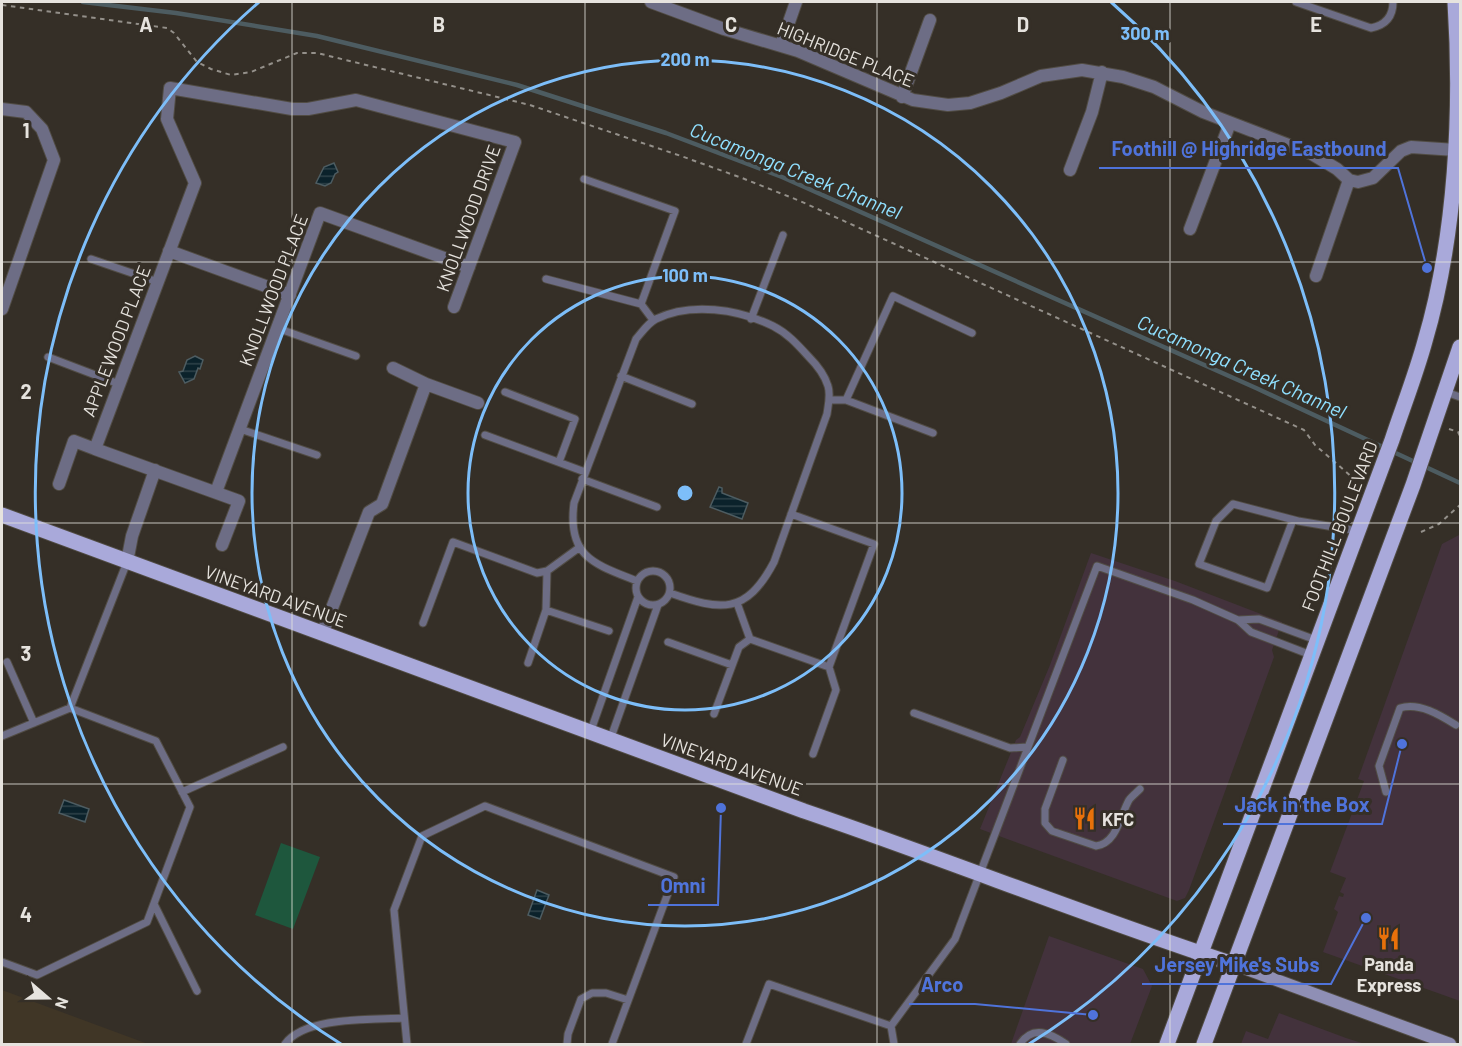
<svg xmlns="http://www.w3.org/2000/svg" width="1462" height="1046" viewBox="0 0 1462 1046" font-family="Barlow,sans-serif">
<style>
.commercial{fill:#43323c}
.education{fill:#403626}
.pitch{fill:#1e573d}
.water{fill:url(#water-rules);stroke:#4d5c61;stroke-width:1.5}
.lines{fill:none;stroke-linecap:round;stroke-linejoin:round}
.stream{stroke:#4d5c61;stroke-width:4.5}
.service-casing{stroke:#514c44;stroke-width:9}
.minor-casing{stroke:#514c44;stroke-width:14}
.secondary-casing{stroke:#514c44;stroke-width:14}
.primary-casing{stroke:#514c44;stroke-width:17}
.path{stroke:#94908a;stroke-width:2;stroke-dasharray:4.5 4.5;stroke-linecap:butt}
.service{stroke:#6d6d85;stroke-width:7}
.minor{stroke:#6d6d85;stroke-width:12}
.secondary{stroke:#8f8fb5;stroke-width:12}
.primary{stroke:#a9a9da;stroke-width:15}
.grid{fill:none;stroke:#e6e3de;stroke-width:1.5;stroke-opacity:0.55}
.ring{fill:none;stroke:#7dbef9;stroke-width:3}
.labels{text-anchor:middle;dominant-baseline:central;stroke-width:6;stroke-linejoin:round;paint-order:stroke}
.street-label{font-size:18px;fill:#e6e3de;stroke:#352f27}
.poi-label{font-size:18px;font-weight:bold;fill:#e6e3de;stroke:#352f27;text-anchor:start}
.water-label{font-size:20px;font-style:italic;fill:#90e0ff;stroke:#352f27}
.grid-label{font-size:20px;text-anchor:middle;font-weight:bold;fill:#e6e3de;stroke:#352f27;stroke-width:6;stroke-linejoin:round;paint-order:stroke}
.centre{fill:#7dbef9;stroke:#352f27;stroke-width:3}
.ring-label{font-size:18px;text-anchor:middle;font-weight:bold;fill:#7dbef9;stroke:#352f27;stroke-width:6;stroke-linejoin:round;paint-order:stroke}
.leader{fill:none;stroke:#4f73da;stroke-width:2}
.callout-dot{fill:#4f73da;stroke:#352f27;stroke-width:2}
.callout-label{font-size:20px;text-anchor:middle;font-weight:bold;fill:#4f73da;stroke:#352f27;stroke-width:6;stroke-linejoin:round;paint-order:stroke}
</style>
<defs>
<pattern id="water-rules" width="6" height="5" patternUnits="userSpaceOnUse" patternTransform="scale(1.5)"><rect width="6" height="5" fill="#0b222b"/><path d="M0 2.5h6" fill="none" stroke="#2f4249"/></pattern>
</defs>
<rect width="100%" height="100%" fill="#352f27"/>
<path class="commercial" d="M1459 535 1460 536V1001L1323 952 1338 912 1334 909 1339 896 1343 897 1344 894 1340 892 1346 878 1330 872 1364 781 1358 779 1442 544Z
M1091 553 1175 581 1282 622 1272 650 1274 657 1189 890 1185 898 1177 901 980 829 1016 740 1020 737 1050 665Z
M1049 936 1143 969 1152 986 1130 1044H1011Z
M1279 1013 1346 1038 1365 1044H1241L1246 1031 1268 1039Z"/>
<path class="education" d="M2 990 148 1044H2Z"/>
<path class="pitch" d="M281 843 320 857 293 929 255 915Z"/>
<path class="water" d="M334 163 338 172 335 174 331 183 325 186 316 183 324 167Z
M195 356 203 360 200 369 198 368 194 379 185 383 179 372 183 371 187 360Z
M719 487 722 488V493L748 503 742 519 710 507Z
M64 800 89 809 85 822 59 813Z
M537 890 549 895 540 919 528 915Z"/>
<g class="lines">
<path class="stream" d="M83 2 176 13 317 36 517 85 666 133 782 177 1256 388 1460 483"/>
<defs>
<path id="service" d="M1296 2 1371 28C1386 25 1393 16 1393 2
M91 259 158 282
M546 279 641 304 675 211 584 179
M641 304 653 320
M751 319 783 235
M277 328 356 356
M48 357 119 384
M621 376 692 404
M505 392 575 419 559 462
M1446 392 1460 397
M829 400H846L893 296 972 333
M846 400 933 433
M240 429 317 455
M485 435 585 472
M582 479 657 507
M791 514 874 544 829 667
M1293 520 1267 588 1199 564 1216 521 1233 504 1298 521 1358 531
M636 588a17 17 0 1 1 34 0a17 17 0 1 1-34 0Z
M637 581C594 564 567 557 574 503L636 339C642 332 648 323 656 319 691 302 738 309 773 326 787 333 797 344 808 356 816 364 825 376 828 386 831 395 828 406 827 414L774 562C746 615 721 611 670 593
M737 603 750 639 829 667 836 690 813 754
M546 610 609 631
M1238 620 1259 619 1316 640
M423 623 453 542 537 573 547 571
M668 642 732 665
M7 662 34 723
M528 663 546 610 547 571 580 547
M70 708 127 562
M914 713 1010 748 1027 747
M714 714 739 647 750 639
M590 733 638 597
M2 736 70 708 156 741 190 807 147 922 37 975 2 962
M610 740 658 605
M1063 760 1045 809V823L1052 831 1096 846C1117 843 1120 816 1129 800 1132 796 1136 793 1140 789
M182 792 283 747
M1386 792 1379 766 1400 708C1419 702 1440 715 1456 725
M154 904 197 991
M891 1026 955 939 1097 566 1193 600 1238 620 1251 632 1311 655
M285 1044C305 1016 372 1020 404 1018
M407 1044 394 910 422 836 485 806 674 877 612 1044
M567 1044 568 1034 581 999 592 993H606L628 1000
M746 1044 769 984 891 1026 894 1044
M1020 1044C1033 1025 1050 1033 1066 1044"/>
<path id="minor" d="M651 2 724 29 798 51 913 100 948 105 970 103 1001 93 1041 76 1082 70 1123 77 1154 87 1203 112 1312 154 1337 169 1349 180 1358 182 1373 178 1401 151 1411 147 1456 150
M781 45 796 2
M902 97 930 20
M2 109 26 112 42 129 54 160 2 309
M1070 170 1092 112 1102 72
M1190 229 1230 123
M169 251 290 295
M1316 276 1349 180
M393 368 426 384 478 403
M95 449 239 501 222 545
M59 484 74 441 95 449 195 183 167 119 170 88 292 109H308L356 100 515 142 454 307
M216 492 320 213 469 267
M127 562 132 536 155 470
M322 634 369 512 382 504 426 384"/>
<path id="secondary" d="M1233 964 1450 1044"/>
<path id="primary" d="M2 515 804 811C948 860 1089 917 1233 964
M1167 1044 1392 440C1403 407 1416 374 1425 341 1456 236 1462 110 1455 2
M1204 1044 1413 485 1460 347"/>
</defs>
<use href="#service" class="service-casing"/>
<use href="#minor" class="minor-casing"/>
<use href="#secondary" class="secondary-casing"/>
<use href="#primary" class="primary-casing"/>
<path class="path" d="M2 5 167 28 174 33 197 62 211 69 231 75 251 72 297 53H317L530 105 681 156 742 178 800 201 1304 430 1315 445 1352 477
M1449 429 1458 432 1460 436
M1421 532 1439 524 1460 505"/>
<use href="#service" class="service"/>
<use href="#minor" class="minor"/>
<use href="#secondary" class="secondary"/>
<use href="#primary" class="primary"/>
</g>
<path class="grid" d="M292 2V1044M585 2V1044M877 2V1044M1170 2V1044M2 262H1460M2 523H1460M2 784H1460"/>
<g class="ring">
<circle cx="685" cy="493" r="217"/>
<circle cx="685" cy="493" r="433"/>
<path d="M341 1044A650 650 0 0 1 259 2M1111 2A650 650 0 0 1 1029 1044"/>
</g>
<defs>
<symbol id="restaurant-bare" viewBox="-9 -9 18 18"><path d="M-5-6h1v4h1v-4h1v4h1v-4h1v5L-1.5 .5V6h-2V.5L-5-1ZM5-6V6H3V1.5H1.5Q1.5-4 5-6Z" fill="#e8710a" stroke="#352f27" stroke-width="2.5" paint-order="stroke"/></symbol>
</defs>
<g fill-rule="evenodd">
<use href="#restaurant-bare" x="1068" y="802" width="33" height="33"/>
<use href="#restaurant-bare" x="1372" y="922" width="33" height="33"/>
</g>
<g class="labels">
<g class="street-label">
<text transform="translate(846 54) rotate(22)">HIGHRIDGE PLACE</text>
<text transform="translate(468 218) rotate(-70)">KNOLLWOOD DRIVE</text>
<text transform="translate(273 290) rotate(-69)">KNOLLWOOD PLACE</text>
<text transform="translate(116 341) rotate(-69)">APPLEWOOD PLACE</text>
<text transform="translate(1339 526) rotate(-69)">FOOTHILL BOULEVARD</text>
<text transform="translate(276 596) rotate(20)">VINEYARD AVENUE</text>
<text transform="translate(732 764) rotate(20)">VINEYARD AVENUE</text>
</g>
<g class="poi-label">
<text x="1102" y="819">KFC</text>
<text x="1389" y="964" text-anchor="middle">Panda<tspan x="1389" dy="21">Express</tspan></text>
</g>
<g class="water-label">
<text transform="translate(796 170) rotate(22)">Cucamonga Creek Channel</text>
<text transform="translate(1242 366) rotate(24)">Cucamonga Creek Channel</text>
</g>
</g>
<g class="grid-label">
<text x="146" y="32">A</text>
<text x="439" y="32">B</text>
<text x="731" y="32">C</text>
<text x="1023" y="32">D</text>
<text x="1316" y="32">E</text>
<text x="26" y="138">1</text>
<text x="26" y="399">2</text>
<text x="26" y="661">3</text>
<text x="26" y="922">4</text>
</g>
<circle cx="685" cy="493" r="9" class="centre"/>
<g class="ring-label">
<text x="1145" y="40">300 m</text>
<text x="685" y="66">200 m</text>
<text x="685" y="282">100 m</text>
</g>
<path class="leader" d="M1427 268L1398 168H1099M1402 744L1382 824H1223M721 808L718 905H648M1366 918L1331 984H1142M1093 1015L975 1004H909"/>
<g class="callout-dot">
<circle cx="1427" cy="268" r="6"/>
<circle cx="1402" cy="744" r="6"/>
<circle cx="721" cy="808" r="6"/>
<circle cx="1366" cy="918" r="6"/>
<circle cx="1093" cy="1015" r="6"/>
</g>
<g class="callout-label">
<text x="1249" y="156">Foothill @ Highridge Eastbound</text>
<text x="1302" y="812">Jack in the Box</text>
<text x="683" y="893">Omni</text>
<text x="1237" y="972">Jersey Mike's Subs</text>
<text x="942" y="992">Arco</text>
</g>
<rect width="1462" height="1046" fill="none" stroke="#e6e3de" stroke-width="6"/>
<g transform="translate(48 998) rotate(110)" stroke="#352f27" stroke-width="4.5" paint-order="stroke">
<path d="M0-4.5L10 22L0 15L-10 22Z" fill="#e6e3de"/>
<text y="-9" font-size="16" font-weight="bold" text-anchor="middle" fill="#e6e3de">N</text>
</g>
</svg>
